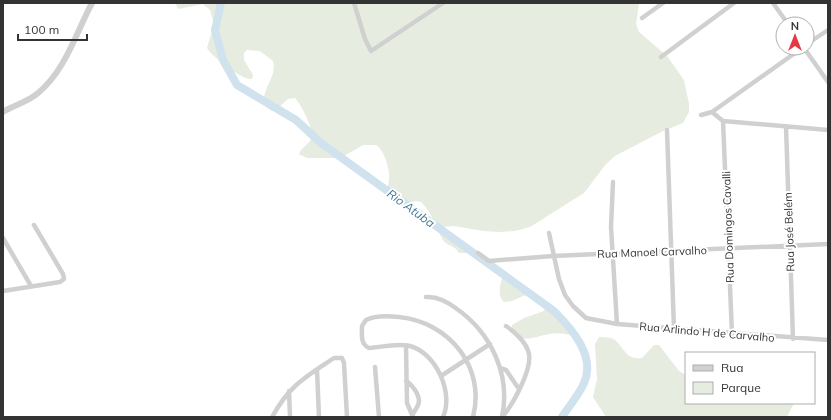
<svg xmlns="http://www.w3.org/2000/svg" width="831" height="420" viewBox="0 0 831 420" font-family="Mulish,sans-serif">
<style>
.green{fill:#e6ecdf}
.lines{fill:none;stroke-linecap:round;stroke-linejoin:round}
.river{stroke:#cfe2ee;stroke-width:8}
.minor{stroke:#d0d0d0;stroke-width:4.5}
.tertiary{stroke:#d0d0d0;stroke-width:6}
.labels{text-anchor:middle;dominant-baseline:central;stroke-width:4;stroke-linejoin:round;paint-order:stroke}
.street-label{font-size:11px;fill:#333;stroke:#fff}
.water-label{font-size:12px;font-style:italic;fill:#3f7597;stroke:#fff}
</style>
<rect width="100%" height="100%" fill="#fff"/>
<path class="green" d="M175 3H639L636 24 639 32 667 56 684 80 689 104V112L683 123 663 131 615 156 606 164 584 193 530 227 515 231 501 232 483 231 454 226 441 227 439 230 441 232 472 253H459C455 245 447 246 443 240 435 227 432 212 421 202L415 201C405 208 391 208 388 194 387 188 389 183 389 178 390 169 384 150 376 145H363L344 156 334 158H307L299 154C302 147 308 145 311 139 315 130 301 105 295 98L288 99 279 107 272 111C251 98 279 79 273 61L260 51 247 50 244 53V60L253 75 252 79C243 81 211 56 207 48L214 24 210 10 203 4 178 9Z
M503 274 530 293 512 301 504 302C496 295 501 283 503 274Z
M546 304 560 316 574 335C565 334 557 332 549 334 532 337 525 344 511 331L512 325 524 318 544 311Z
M599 337C604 337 611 337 615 340 625 349 626 360 642 358L654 345H659L679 371 686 375V403H794L787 417H606L593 397 597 379 595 344Z"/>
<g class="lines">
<path class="river" d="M221 3 215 30 223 60 237 85 296 120 321 143 554 311C572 329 596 356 584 383 579 395 569 406 562 417"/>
<path class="minor" d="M354 3 365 39 371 51 443 3
M773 3 788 24
M642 18 663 3
M807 44 828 30
M804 48 828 82
M661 57 734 3
M712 112 723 121 828 130
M701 115 712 112 802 48
M723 121 732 334
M786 126 793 339
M667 130 674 329
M613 182 611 227 617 324
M549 233 559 279 565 295 573 306 586 318 617 324 828 340
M3 238 31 286
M478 253 489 261 553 256 828 244
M3 291 60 282 64 279 63 274 34 225
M426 297C437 296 448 302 457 309 491 333 511 375 502 417
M406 346 407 403 413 417
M375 367 379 417
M500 368 506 370 519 389
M317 370 319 417
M441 376 490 344
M406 381C410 383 412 386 415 390 422 401 419 405 412 415
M289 391 290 417
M503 416C513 404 532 370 529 354 527 343 515 332 506 326
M272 417C290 385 304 378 334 358H342L344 363 347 417
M443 417C454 393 436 353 410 346 398 343 382 347 369 348 360 344 362 334 362 326L366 320C376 315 389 316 399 317 449 322 486 367 473 417"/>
<path class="tertiary" d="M3 112C14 105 28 102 38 93 65 71 76 33 92 3"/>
</g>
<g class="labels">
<g class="street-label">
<text transform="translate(728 227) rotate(-92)">Rua Domingos Cavalli</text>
<text transform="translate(789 232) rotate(-92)">Rua José Belém</text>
<text transform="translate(652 252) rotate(-2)">Rua Manoel Carvalho</text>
<text transform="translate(707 332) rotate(5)">Rua Arlindo H de Carvalho</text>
</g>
<g class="water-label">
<text transform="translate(411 208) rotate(36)">Rio Atuba</text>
</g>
</g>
<rect width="831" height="420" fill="none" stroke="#333333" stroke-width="8"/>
<rect x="685" y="352" width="130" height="52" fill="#ffffff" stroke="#adadad"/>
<rect x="693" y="365" width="20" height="6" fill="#d0d0d0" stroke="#adadad"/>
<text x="721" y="372" font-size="12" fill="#333333">Rua</text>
<rect x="693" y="382" width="20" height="12" fill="#e6ecdf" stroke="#adadad"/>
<text x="721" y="392" font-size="12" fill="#333333">Parque</text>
<g transform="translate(795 36)"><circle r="19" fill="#ffffff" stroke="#adadad"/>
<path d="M0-3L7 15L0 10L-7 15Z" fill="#e63946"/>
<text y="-6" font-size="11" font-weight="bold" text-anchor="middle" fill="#333333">N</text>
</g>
<path d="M18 34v6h69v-6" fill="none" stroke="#333333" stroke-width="2"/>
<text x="24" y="34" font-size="12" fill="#333333" stroke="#ffffff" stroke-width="3" paint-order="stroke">100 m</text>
</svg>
